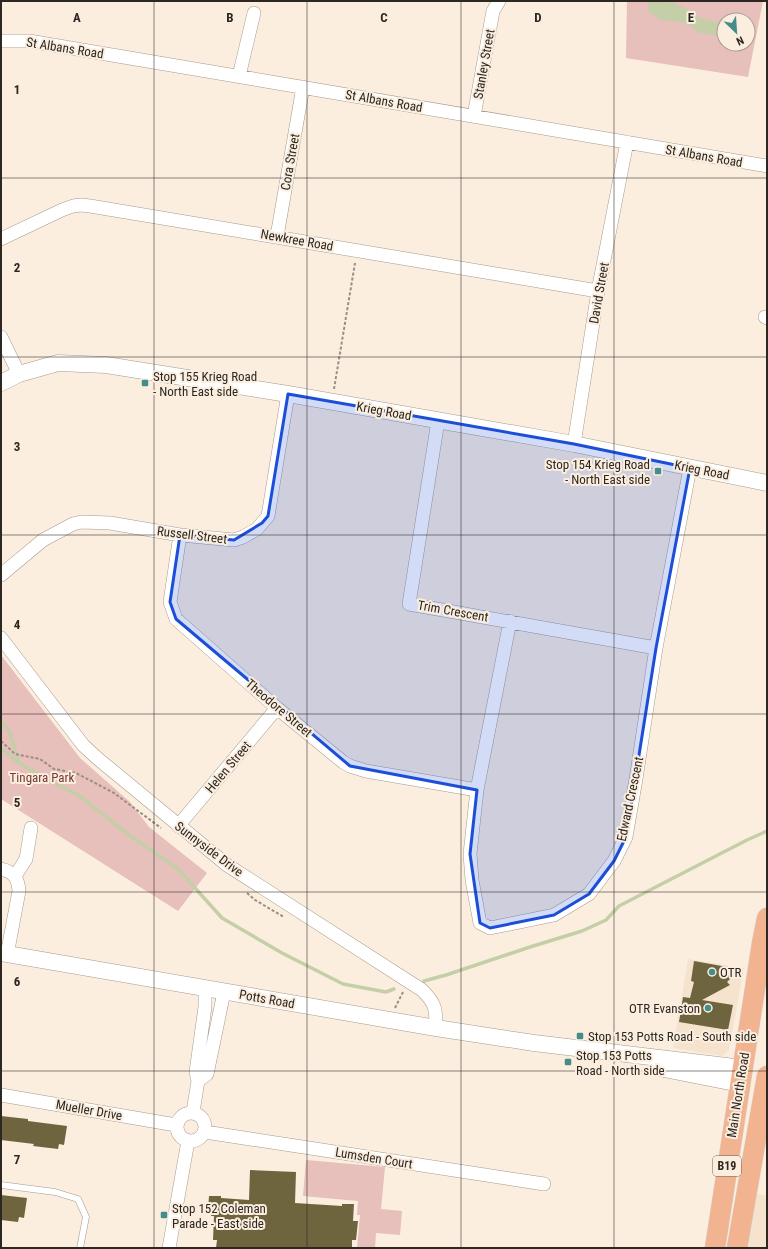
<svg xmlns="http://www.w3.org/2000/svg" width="768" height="1249" viewBox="0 0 768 1249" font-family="'Roboto Condensed',sans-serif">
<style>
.built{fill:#f5e3cd}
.green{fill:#e7bfbb;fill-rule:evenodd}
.water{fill:#c4cfa7}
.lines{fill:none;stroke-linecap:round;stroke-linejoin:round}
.stream{stroke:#c4cfa7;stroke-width:3.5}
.building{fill:#6e653f}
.service-casing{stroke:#a69a8c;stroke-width:7}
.minor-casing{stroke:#a69a8c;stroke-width:14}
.tertiary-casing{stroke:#a69a8c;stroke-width:17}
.primary-casing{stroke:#d5d4d3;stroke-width:21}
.path{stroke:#978e84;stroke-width:2;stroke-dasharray:3 2;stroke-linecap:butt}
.service{stroke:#fff;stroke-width:6}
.minor{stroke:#fff;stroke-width:13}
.tertiary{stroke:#fff;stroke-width:16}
.primary{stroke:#f1b390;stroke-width:20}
.marked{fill:#1d4ed8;fill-opacity:0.2;stroke:#1d4ed8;stroke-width:3;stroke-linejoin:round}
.grid{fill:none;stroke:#2c2721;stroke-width:1;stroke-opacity:0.55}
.poi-dot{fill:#458d8a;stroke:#fbeedf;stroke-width:1.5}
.labels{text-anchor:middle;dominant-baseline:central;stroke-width:4;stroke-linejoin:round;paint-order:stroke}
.shield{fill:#fbeedf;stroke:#6a635a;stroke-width:1}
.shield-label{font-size:12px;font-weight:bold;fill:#2c2721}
.street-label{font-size:13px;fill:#2c2721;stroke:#fbeedf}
.poi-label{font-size:13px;fill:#2c2721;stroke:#fbeedf;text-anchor:start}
.park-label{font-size:13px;fill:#753834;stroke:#fbeedf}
.grid-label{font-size:13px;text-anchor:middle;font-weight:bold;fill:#2c2721;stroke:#fbeedf;stroke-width:4;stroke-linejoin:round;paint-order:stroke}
</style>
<rect width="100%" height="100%" fill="#fbeedf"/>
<path class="built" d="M688 959 744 968 729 1050 722 1056 673 1048Z
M755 1193 767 1196V1248H747Z"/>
<path class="green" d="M627 1H763L748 77 626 58ZM724 20H748V44H724Z
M1 655 80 758 130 802 149 827 207 873 178 911 1 799Z
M306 1160 385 1167 381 1209 402 1211 400 1235 376 1233 375 1248H357L360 1215H357L358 1201 303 1196Z"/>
<path class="water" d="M649 1H663L672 3 684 7 697 17 722 24 723 36 699 33 691 26 681 22 661 20 648 11Z"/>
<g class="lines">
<path class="stream" d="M1 721 9 731 19 762
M1 748 19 763 46 779 78 795 129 835 178 869 222 918 282 953 343 984 386 992 394 989
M424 981 446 975 530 947 582 931 606 920 619 906 747 840 767 831"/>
</g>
<path class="building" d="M694 961 733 968 730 979 727 982 730 985 702 1000 733 1005 728 1030 679 1022 683 997 690 998 694 982 691 981Z
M1 1116 28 1119V1121L67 1126 64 1145 59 1144 58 1149 33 1146 34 1144 1 1140Z
M250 1170 296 1172 295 1203 342 1206V1204H354L353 1221H358L356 1240H352V1248H216L217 1240H213L214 1216H211L212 1210H208L209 1196H221V1198L249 1200Z
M1 1195 27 1198 24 1218 19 1217 18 1222 1 1220Z"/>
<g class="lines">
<defs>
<path id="service" d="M1 1185 55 1192 78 1199 86 1217 80 1248"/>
<path id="minor" d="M1 41H29L767 166
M239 76 254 13
M474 116 493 11 499 1
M277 236 303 87
M1 239 62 210 73 206 81 205 90 206 598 291
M765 317 767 318
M1 337 19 374
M438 421 409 604 656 648
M574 444 598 291 627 142
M180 535 170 602 176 619 277 708 343 762 350 766 366 771 477 790
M1 575 43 540 73 524 81 522 110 523 180 535 234 540 243 537 257 529 268 516 288 394
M510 621 477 790 470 854 472 880 480 923 490 928 554 915 589 894 614 861 626 837 636 779 656 648 690 468
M1 638 83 745 97 758 227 865 422 990C436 1004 436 1009 436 1028
M178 826 277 708
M1 869C14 872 18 878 19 891L7 955
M15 876 26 859 31 828
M198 1081 207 1074 224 992
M1 1095 176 1125
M193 1112 198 1081 196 1072 205 1007V988
M177 1127a14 14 0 1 1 28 0a14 14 0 1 1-28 0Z
M205 1132 544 1184
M169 1248 188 1141"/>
<path id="tertiary" d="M1 383 19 374 58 363 106 365 288 394 574 444 767 483
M1 953 436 1028 534 1043 743 1068
M659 1068 740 1084"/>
<path id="primary" d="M715 1248 762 943 767 918
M737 1248 767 1076"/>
</defs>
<use href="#service" class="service-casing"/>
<use href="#minor" class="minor-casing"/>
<use href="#tertiary" class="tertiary-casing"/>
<use href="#primary" class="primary-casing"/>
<path class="path" d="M334 389 355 263
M1 741 15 754 40 759 54 769 76 773 99 785 114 793 161 828
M247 893 255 900 284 917
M395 1008 403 992"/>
<use href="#service" class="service"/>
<use href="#minor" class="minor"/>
<use href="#tertiary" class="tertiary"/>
<use href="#primary" class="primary"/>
</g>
<path class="marked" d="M288 394 574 444 690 468 656 648 626 837 614 861 589 894 554 915 490 928 480 923 470 854 477 790 350 766 176 619 170 602 180 535 234 540 262 523 268 516Z"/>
<path class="grid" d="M154 1V1248M307 1V1248M461 1V1248M614 1V1248M1 178H767M1 357H767M1 535H767M1 714H767M1 892H767M1 1071H767"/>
<g class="poi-dot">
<rect x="141" y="379" width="8" height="8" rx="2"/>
<rect x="654" y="467" width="8" height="8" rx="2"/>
<circle cx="712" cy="972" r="4"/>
<circle cx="708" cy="1008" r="4"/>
<rect x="576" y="1032" width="8" height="8" rx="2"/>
<rect x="564" y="1058" width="8" height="8" rx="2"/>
<rect x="160" y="1211" width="8" height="8" rx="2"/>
</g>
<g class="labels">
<rect class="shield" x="713" y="1156" width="28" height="20" rx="3"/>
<g class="shield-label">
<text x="727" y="1166">B19</text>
</g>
<g class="street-label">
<text transform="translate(65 48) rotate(9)">St Albans Road</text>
<text transform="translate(484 64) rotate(-80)">Stanley Street</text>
<text transform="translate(384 101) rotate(10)">St Albans Road</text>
<text transform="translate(704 156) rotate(10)">St Albans Road</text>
<text transform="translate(290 162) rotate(-80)">Cora Street</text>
<text transform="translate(297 240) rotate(10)">Newkree Road</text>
<text transform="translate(599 293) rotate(-80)">David Street</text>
<text transform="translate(384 411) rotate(10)">Krieg Road</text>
<text transform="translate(702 470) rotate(11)">Krieg Road</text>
<text transform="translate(192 535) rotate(7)">Russell Street</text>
<text transform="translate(453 611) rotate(10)">Trim Crescent</text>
<text transform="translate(279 708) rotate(40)">Theodore Street</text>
<text transform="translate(228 767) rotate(-50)">Helen Street</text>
<text transform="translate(630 799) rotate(-78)">Edward Crescent</text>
<text transform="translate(209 849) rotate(37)">Sunnyside Drive</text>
<text transform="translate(267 999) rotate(10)">Potts Road</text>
<text transform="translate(738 1095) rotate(-81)">Main North Road</text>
<text transform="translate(89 1110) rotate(10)">Mueller Drive</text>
<text transform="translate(374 1158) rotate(9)">Lumsden Court</text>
</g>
<g class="poi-label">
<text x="153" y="376">Stop 155 Krieg Road<tspan x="153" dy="15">- North East side</tspan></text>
<text x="650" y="464" text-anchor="end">Stop 154 Krieg Road<tspan x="650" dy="15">- North East side</tspan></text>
<text x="720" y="972">OTR</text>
<text x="700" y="1008" text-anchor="end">OTR Evanston</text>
<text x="588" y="1036">Stop 153 Potts Road - South side</text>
<text x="576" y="1055">Stop 153 Potts<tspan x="576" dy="15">Road - North side</tspan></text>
<text x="172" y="1208">Stop 152 Coleman<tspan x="172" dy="15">Parade - East side</tspan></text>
</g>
<g class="park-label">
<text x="42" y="777">Tingara Park</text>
</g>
</g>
<g class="grid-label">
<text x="77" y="22">A</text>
<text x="230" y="22">B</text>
<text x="384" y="22">C</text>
<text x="538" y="22">D</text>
<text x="691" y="22">E</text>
<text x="17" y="94">1</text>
<text x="17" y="272">2</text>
<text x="17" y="451">3</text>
<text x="17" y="629">4</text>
<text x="17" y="807">5</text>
<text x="17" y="986">6</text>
<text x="17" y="1164">7</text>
</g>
<rect width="768" height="1249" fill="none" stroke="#2c2721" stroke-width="4"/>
<g transform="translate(736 32) rotate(155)"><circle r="19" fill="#fbeedf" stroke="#a89e93"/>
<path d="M0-3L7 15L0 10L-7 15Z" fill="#458d8a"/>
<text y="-6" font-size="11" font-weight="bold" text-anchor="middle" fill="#2c2721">N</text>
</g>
</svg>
